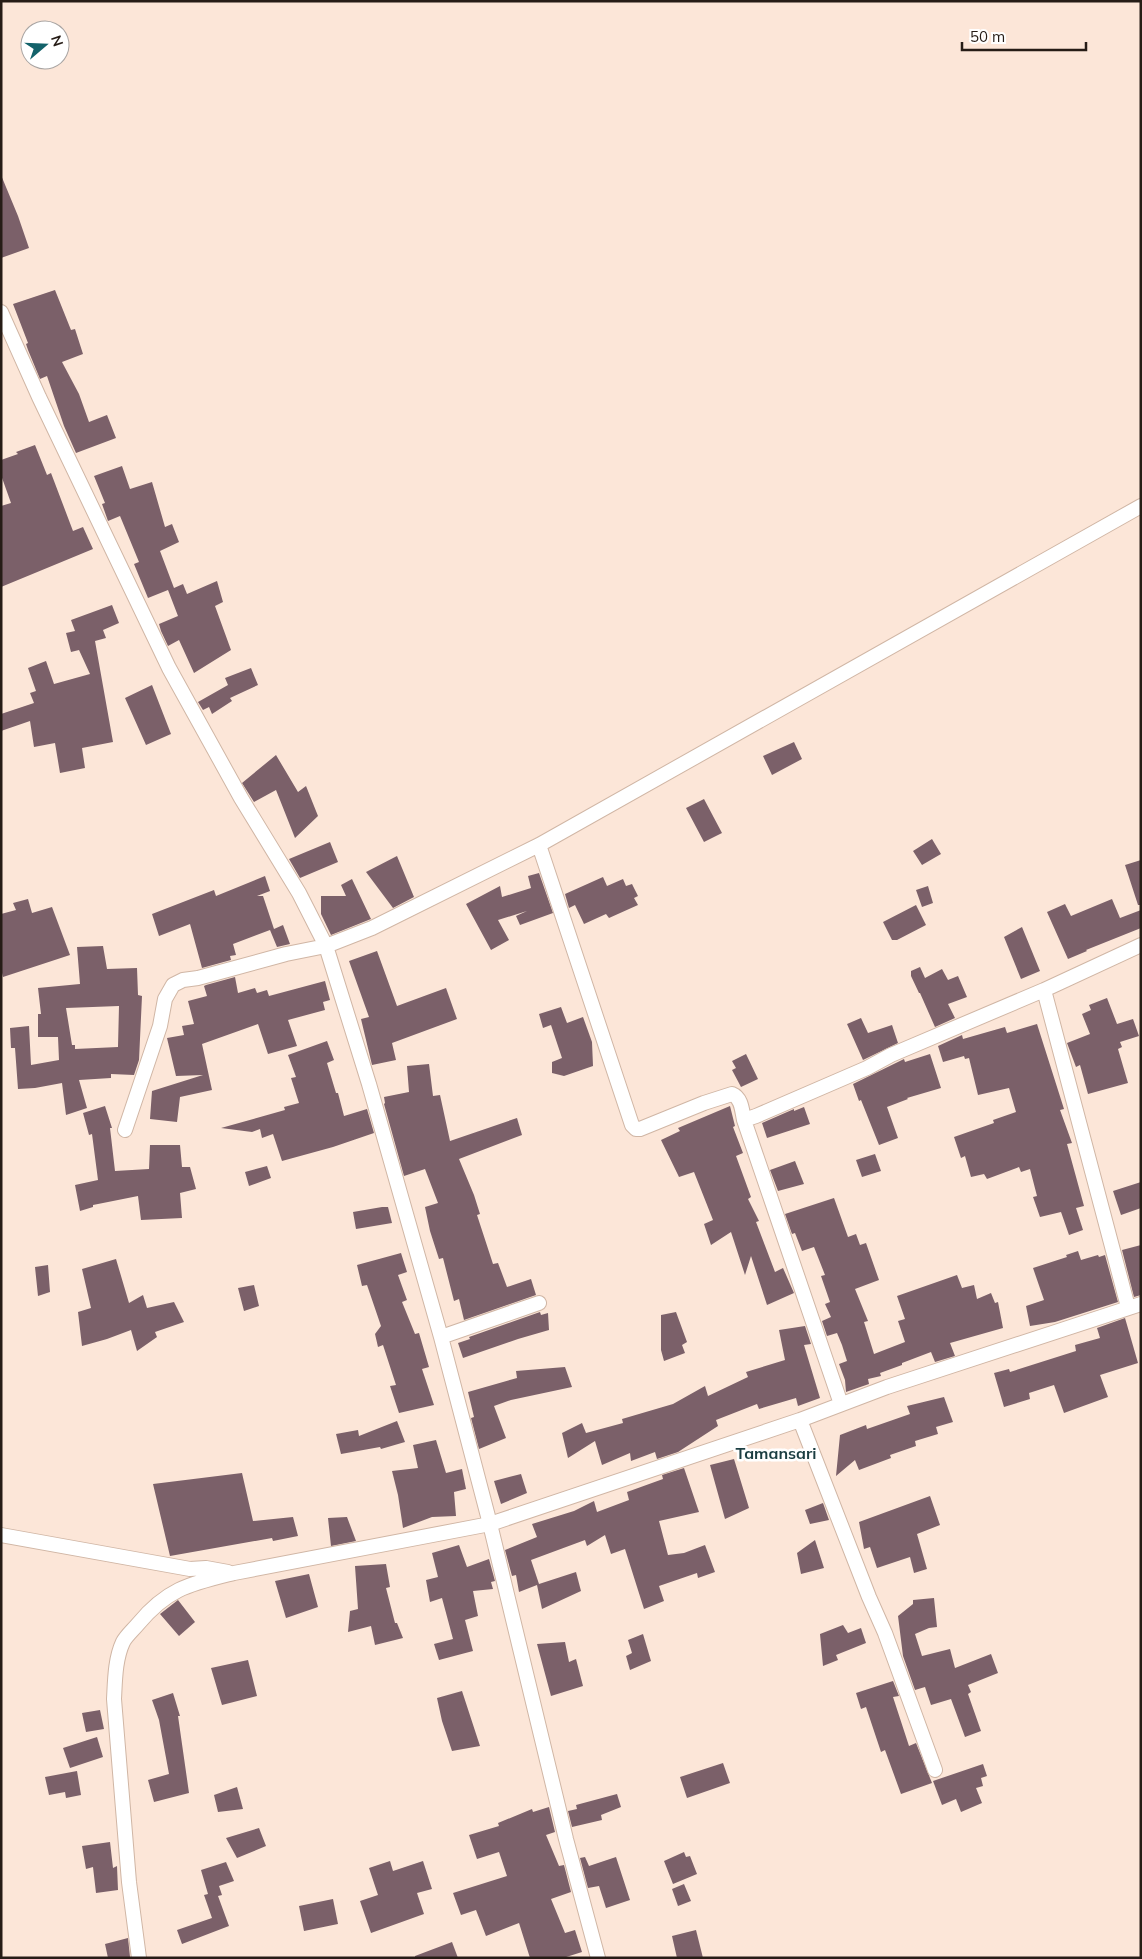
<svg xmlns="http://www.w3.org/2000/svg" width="1142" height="1959" viewBox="0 0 1142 1959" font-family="Mulish,sans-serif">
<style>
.building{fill:#7b6069;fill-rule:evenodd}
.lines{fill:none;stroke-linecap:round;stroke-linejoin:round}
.street-casing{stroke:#d0b6a5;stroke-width:16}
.street{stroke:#fff;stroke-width:14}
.labels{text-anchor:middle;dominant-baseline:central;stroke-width:5;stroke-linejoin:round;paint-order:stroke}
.quarter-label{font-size:16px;font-weight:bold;fill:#1c3e42;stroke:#fff}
</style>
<rect width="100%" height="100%" fill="#fce6d8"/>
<path class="building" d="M1 175 18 216 29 248 1 258Z
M55 290 71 330 75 329 83 354 62 362 79 394 89 422 107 415 116 438 76 453 64 426 47 376 40 379 28 350 26 344 28 343 13 304Z
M35 445 47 475 51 473 73 531 83 527 93 549 1 587V506L11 503 1 475V460L18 454 16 452Z
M122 466 130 489 152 482 165 527 172 524 179 542 160 551 174 588 183 584 187 594 217 581 223 602 215 606 231 650 194 673 179 640 168 646 161 631 159 624 178 616 168 590 148 598 134 564 139 562 120 516 108 521 102 504 105 503 94 476Z
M112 605 119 623 103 630 106 638 95 641 113 742 82 748 85 768 60 773 55 743 34 747 30 721 1 731V714L34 703 30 693 36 691 28 668 46 661 54 684 90 674 79 650 71 652 66 633 75 631 71 620Z
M251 668 258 685 230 698 232 701 212 714 209 707 203 710 198 702 228 685 225 678Z
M152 685 171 734 146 745 125 698Z
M794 742 802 759 772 775 763 756Z
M276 755 298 792 306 786 318 816 295 838 276 790 254 802 242 783Z
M704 799 722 833 704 842 686 808Z
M932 839 941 854 922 865 913 851Z
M330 842 338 862 300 878 289 859Z
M397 856 414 897 393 908 366 872Z
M1141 860V905H1138L1125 865Z
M539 873 553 913 520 925 516 916 527 911 498 920 509 940 491 950 466 904 500 886 502 897 531 888 528 876Z
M265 876 270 891 257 896H263L274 929 283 925 290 944 277 947 270 930 233 944 236 955 230 956 231 960 202 968 190 924 159 936 152 914 214 890 216 896Z
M603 877 607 886 623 879 626 886 632 884 638 896 634 898 638 905 609 918 606 914 584 924 575 905 569 908 565 894Z
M352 879 371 919 331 935 321 914V896H346L341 885Z
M928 886 933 903 922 907 916 890Z
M28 899 32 913 52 907 70 955 3 977 1 969V914L16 910 13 903Z
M1112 899 1120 918 1141 910V928L1086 950 1087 951 1068 959 1047 912 1065 904 1071 916Z
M916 905 926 925 897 940H892L883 922Z
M1022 927 1040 971 1021 979 1004 937Z
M103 946 107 969 137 968 138 995 142 996 139 1060 134 1075 111 1074V1078L79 1080 87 1108 66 1115 62 1083 35 1088 18 1089 15 1048H11L10 1028 29 1026 31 1065 59 1060 58 1037H38V1014H41L38 988 80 984 77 947ZM119 1006 118 1047 75 1049V1045H72L66 1008Z
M377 951 397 1006 446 988 457 1019 392 1043 396 1060 372 1065 361 1019 369 1017 349 961Z
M920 967 925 978 942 969 948 980 958 976 967 997 948 1004 955 1018 935 1027 920 993H919L911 976V971Z
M235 977 238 993 255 988 257 993 267 990 269 996 325 981 330 1000 323 1002 325 1010 288 1020 297 1046 268 1054 258 1024 202 1044 212 1090 180 1097 177 1122 150 1119 152 1091 203 1075 176 1076 167 1038 184 1035 182 1026 194 1024 188 1001 207 996 204 986 206 985Z
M1107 998 1117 1024 1133 1019 1139 1036 1120 1042 1122 1047 1118 1049 1128 1083 1088 1094 1080 1065 1076 1067 1067 1043 1090 1034 1082 1014 1091 1010 1089 1005Z
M561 1007 567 1023 583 1017 592 1042 593 1066 564 1076 552 1073V1062L562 1058 551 1025 543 1028 539 1014Z
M861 1018 868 1033 892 1025 898 1043 863 1060 847 1024Z
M1037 1024 1064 1109 1060 1110 1072 1143 1067 1144 1084 1206 1076 1208 1083 1230 1069 1235 1061 1212 1040 1217 1033 1197 1037 1196 1030 1169 1021 1172 1019 1167 987 1179 984 1174 971 1177 965 1156 961 1158 954 1137 994 1123 993 1120 1016 1112 1009 1088 978 1095 969 1058 965 1059 964 1056 943 1062 938 1046 962 1035 963 1039 1005 1027 1007 1033Z
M327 1041 334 1060 327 1063 336 1093H338L344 1116 367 1109 374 1133 333 1147 282 1161 273 1134 262 1138 260 1129 252 1132 221 1128 285 1110 284 1107 299 1103 291 1078 296 1077 288 1055Z
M746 1054 758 1079 741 1087 732 1070 736 1068 732 1061Z
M930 1054 941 1088 907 1098 908 1099 887 1107 898 1138 879 1145 861 1100 859 1101 853 1084 904 1059 905 1062Z
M429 1064 433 1096 440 1095 450 1141 517 1118 522 1135 459 1159 474 1195 480 1214 477 1215 493 1264 498 1263 507 1287 531 1279 536 1295 464 1320 459 1299 454 1301 443 1258 439 1259 430 1231 425 1207 438 1203 425 1169 404 1176 384 1104 385 1103 384 1097 409 1092 407 1066Z
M105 1106 112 1128H110L115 1171 149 1169 150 1145H180L182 1167H190L196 1189 180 1193 182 1218 141 1220 138 1196 93 1205V1207L80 1211 75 1185 98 1180 92 1134 89 1135 83 1113Z
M730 1106 735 1126 733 1127 743 1153 736 1156 751 1197 748 1199 759 1221 756 1222 775 1272 783 1268 794 1293 767 1305 751 1256 745 1275 731 1232 711 1245 704 1224 713 1220 694 1172 679 1177 661 1140 680 1131 678 1128Z
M804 1107 810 1124 767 1138 762 1123 794 1109V1111Z
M875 1154 881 1171 862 1177 856 1160Z
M795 1161 804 1184 778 1191 770 1170Z
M267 1166 271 1178 249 1186 245 1172Z
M1141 1182V1208L1121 1215 1113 1191Z
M834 1198 848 1237 856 1234 860 1245 866 1243 879 1280 855 1289 868 1321 864 1322 874 1354 905 1342 898 1321 905 1319 897 1296 957 1275 962 1288 974 1285 977 1299 991 1293 995 1303 998 1302 1003 1328 950 1343 955 1356 935 1362 931 1352 902 1363V1365L880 1373 881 1376 868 1379 869 1384 846 1392 845 1380 839 1364 847 1361 842 1345 837 1333 827 1336 822 1321 831 1317 825 1304 830 1302 821 1276 825 1275 814 1247 802 1251 795 1233 792 1234 785 1214Z
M382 1207H388L392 1223 356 1229 353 1212Z
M1141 1245V1295L1134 1297 1122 1250Z
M1078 1251 1081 1260 1098 1255 1099 1257 1105 1255 1118 1302 1055 1322 1030 1326 1026 1306 1044 1300 1033 1268 1067 1257 1066 1255Z
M401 1253 407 1272 398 1275 407 1300 402 1302 415 1334 419 1333 429 1367 422 1369 434 1405 399 1413 390 1386 396 1385 383 1345 378 1347 375 1334 381 1326 367 1285 362 1286 357 1265Z
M116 1259 129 1303 143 1295 147 1308 174 1302 184 1322 155 1332 157 1337 137 1351 131 1330 107 1339 82 1346 78 1312 91 1308 82 1269Z
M48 1265 50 1292 38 1296 35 1267Z
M254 1285 259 1306 244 1311 238 1288Z
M540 1312 541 1315 548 1313 549 1330 518 1339 463 1358 458 1343 470 1339 469 1337Z
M676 1312 687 1342 682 1345 685 1353 664 1361 661 1350V1315Z
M1125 1318 1138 1363 1100 1375 1108 1397 1064 1413 1054 1385 1029 1393 1030 1399 1004 1407 994 1373 1009 1369 1010 1372 1076 1351 1075 1345 1100 1338 1097 1328Z
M805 1326 811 1344 804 1345 820 1398 798 1406 796 1398 759 1409 757 1404 716 1420 718 1426 678 1452 657 1459 655 1452 631 1461 630 1453 602 1465 595 1441 568 1458 562 1433 582 1423 586 1433 623 1423 622 1419 673 1404 705 1386 708 1396 748 1377 746 1372 785 1360 779 1330Z
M565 1367 572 1387 511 1400 494 1406 506 1438 479 1449 471 1418 474 1417 468 1392 517 1378 516 1371Z
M944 1397 953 1422 936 1427 938 1434 915 1441 916 1446 890 1455 891 1458 859 1470 855 1460 836 1476 840 1435 866 1425 867 1429 910 1414 907 1406Z
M397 1421 405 1442 381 1449 380 1447 341 1454 336 1434 358 1430 359 1436Z
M436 1440 446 1473 462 1469 466 1489 454 1492 456 1516 432 1517 403 1528 398 1495 392 1471 418 1468 413 1445Z
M734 1459 749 1508 725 1519 710 1465Z
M684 1468 699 1512 659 1521 668 1555 684 1553 705 1545 715 1572 698 1578 697 1573 659 1586 664 1601 644 1609 625 1549 611 1554 605 1535 587 1546 585 1540 531 1560 539 1584 576 1572 581 1591 542 1609 537 1585 519 1592 516 1575 512 1576 505 1550 537 1537 532 1524 574 1511 594 1501 597 1512 629 1500 627 1492 663 1479 662 1475Z
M242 1473 253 1521 293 1517 298 1536 273 1541 272 1538 170 1556 153 1484Z
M521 1474 527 1493 501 1504 494 1481Z
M930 1496 940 1525 917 1534 927 1569 914 1573 910 1557 877 1568 870 1547 864 1549 859 1522Z
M823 1503 829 1520 810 1524 805 1510Z
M347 1517 356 1541 331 1546 328 1518Z
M815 1540 824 1568 801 1574 797 1553Z
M459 1545 467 1567 489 1559 495 1581 491 1582 493 1589 473 1591 478 1616 465 1620 473 1651 439 1660 434 1644 453 1639 442 1598 430 1602 426 1580 438 1577 432 1553Z
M386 1564 390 1587 386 1588 395 1623H397L403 1638 375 1645 371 1626 348 1632 350 1611 358 1609 355 1566Z
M309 1574 318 1607 286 1618 275 1581Z
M934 1598 937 1627 929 1628 915 1634 922 1656 950 1649 955 1668 991 1654 998 1673 968 1685 971 1692 968 1694 981 1731 965 1737 951 1699 931 1705 925 1687 915 1690 903 1656 898 1616 913 1604V1600Z
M178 1600 195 1622 179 1636 160 1614Z
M843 1625 848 1633 861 1628 866 1643 836 1655 838 1660 823 1666 820 1634Z
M643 1634 651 1661 630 1670 626 1656 632 1653 628 1640Z
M565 1642 569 1662 576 1659 583 1686 551 1696 537 1644Z
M248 1660 257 1696 222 1705 211 1668Z
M893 1681 899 1696 893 1697 909 1746 916 1743 932 1783 901 1794 885 1750 881 1752 866 1707 861 1709 856 1693Z
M462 1691 480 1746 452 1751 442 1721 437 1698Z
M173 1693 180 1716H178L189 1793 154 1802 148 1780 169 1774 159 1720 152 1700Z
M100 1710 104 1729 86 1732 82 1713Z
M97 1737 103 1757 70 1768 63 1748Z
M723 1763 730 1783 687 1798 680 1777Z
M983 1764 987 1776 981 1778 983 1786 976 1788 982 1803 961 1812 956 1799 942 1805 933 1781Z
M77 1771 81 1795 66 1798 65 1792 49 1795 45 1777Z
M237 1787 243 1809 218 1812 214 1795Z
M617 1794 621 1807 601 1815 602 1820 572 1827 568 1811 577 1809 576 1805Z
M549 1807 555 1832 546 1835 559 1866 564 1865 571 1892 551 1899 565 1933 575 1930 582 1952 563 1958H530L519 1923 486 1936 476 1910 461 1915 453 1893 507 1876 499 1852 477 1859 469 1835 499 1826 498 1823 532 1809 533 1812Z
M259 1828 266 1846 237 1858 226 1838Z
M110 1842 113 1868 117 1866 118 1890 96 1893 93 1867 86 1869 82 1846Z
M684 1852 686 1857 690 1856 697 1874 673 1884 664 1861Z
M585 1857 589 1866 616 1857 630 1900 606 1908 599 1886 588 1888 580 1858Z
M390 1861 393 1871 423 1861 432 1889 417 1893 424 1914 371 1933 360 1901 378 1895 369 1868Z
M226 1862 234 1881 219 1886 222 1895 218 1896 229 1926 182 1944 177 1930 212 1918 204 1895 208 1894 201 1870Z
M684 1884 691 1901 678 1906 672 1889Z
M333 1899 338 1924 304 1931 299 1906Z
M696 1930 703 1958H677L672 1936Z
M128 1938 130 1957 108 1958 105 1944Z
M452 1942 458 1958H415V1956Z"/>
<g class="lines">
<defs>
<path id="street" d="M1 312 39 397 169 668 241 798 299 893 326 946 369 1084 441 1337 490 1524 566 1839 598 1958
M539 845 632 1125 636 1129H640L704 1103 732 1094C742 1098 742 1111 744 1120
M1044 990 1128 1307
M125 1130 160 1026 165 999 173 985 183 980 198 978 286 954 326 946 372 928 539 845 1141 506
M441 1337 539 1303
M841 1404 744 1120 756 1116 867 1068 891 1055 1044 990 1141 945
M800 1420 869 1597 885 1633 935 1770
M1 1535 190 1569 206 1568 228 1572
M139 1958 129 1882 114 1699C115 1681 115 1659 123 1642 126 1636 133 1630 138 1624 168 1588 190 1584 234 1573L490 1524 800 1420 887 1387 1141 1304"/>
</defs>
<use href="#street" class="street-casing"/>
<use href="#street" class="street"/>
</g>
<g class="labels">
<g class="quarter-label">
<text x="776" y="1453">Tamansari</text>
</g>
</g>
<rect width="1142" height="1959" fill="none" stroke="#261c16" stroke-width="5"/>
<g transform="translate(45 45) rotate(71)"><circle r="24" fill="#ffffff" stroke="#a8a4a2"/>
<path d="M0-4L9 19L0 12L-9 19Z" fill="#13626a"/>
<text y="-8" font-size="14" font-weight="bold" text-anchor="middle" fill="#261c16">N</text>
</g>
<path d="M962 42v8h124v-8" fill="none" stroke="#261c16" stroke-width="2.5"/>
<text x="970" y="42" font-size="15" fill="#261c16" stroke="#ffffff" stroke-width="4" paint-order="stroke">50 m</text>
</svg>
